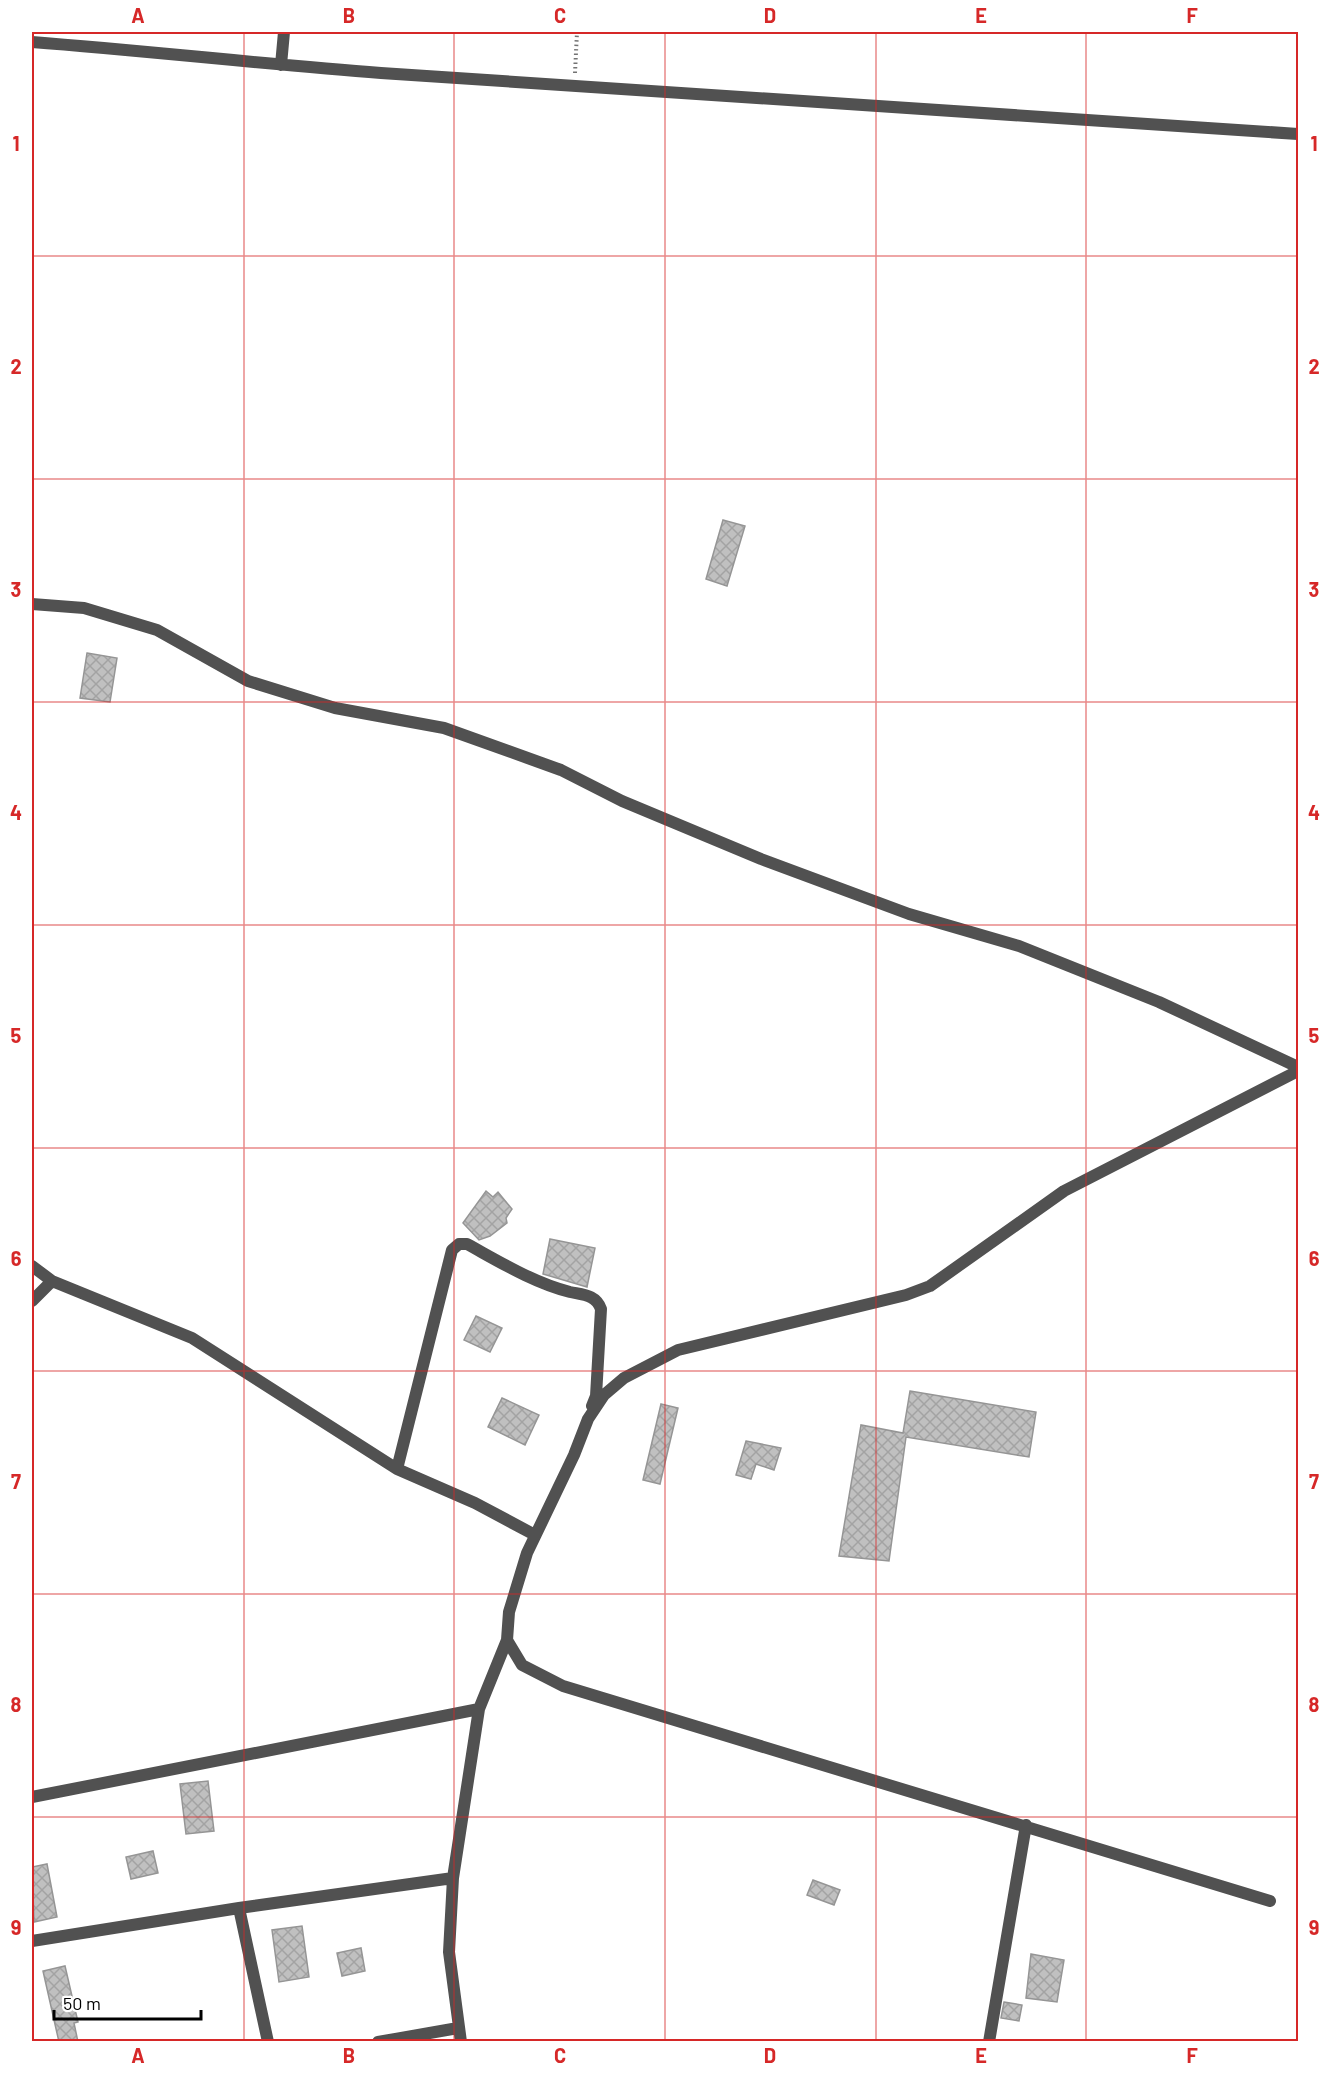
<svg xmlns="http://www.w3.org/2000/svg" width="1330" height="2073" viewBox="0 0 1330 2073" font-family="Barlow,sans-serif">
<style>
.building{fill:url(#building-cross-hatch);stroke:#959595;stroke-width:1.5}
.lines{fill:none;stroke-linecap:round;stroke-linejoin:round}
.path{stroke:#737373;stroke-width:4;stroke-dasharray:1.5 3;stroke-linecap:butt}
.minor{stroke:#515151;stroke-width:12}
.grid{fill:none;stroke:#d62828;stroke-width:1.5;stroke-opacity:0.55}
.neatline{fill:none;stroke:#d62828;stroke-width:2}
.grid-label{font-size:20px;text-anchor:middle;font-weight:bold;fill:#d62828}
</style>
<defs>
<pattern id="building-cross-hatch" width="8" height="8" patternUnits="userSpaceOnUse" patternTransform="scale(1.5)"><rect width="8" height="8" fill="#c0c0c0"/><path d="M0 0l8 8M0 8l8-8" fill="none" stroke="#a3a3a3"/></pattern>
</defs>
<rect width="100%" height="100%" fill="#fff"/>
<path class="building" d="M723 520 745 526 727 586 706 579Z
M87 653 117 658 110 702 80 698Z
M486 1191 493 1197 498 1192 512 1209 506 1218 507 1223 490 1236 479 1240 463 1223Z
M550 1239 595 1248 587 1287 543 1274Z
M476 1316 502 1328 490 1352 464 1340Z
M910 1391 1036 1412 1029 1457 906 1437 889 1561 839 1556 861 1425 903 1433Z
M502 1398 539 1415 525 1445 488 1427Z
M661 1404 678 1408 660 1484 643 1480Z
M746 1441 781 1448 774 1470 756 1464 751 1479 736 1475Z
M208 1781 214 1831 186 1834 180 1784Z
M153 1851 158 1873 131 1879 126 1857Z
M47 1864 57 1917 34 1922 32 1867Z
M813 1880 840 1890 834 1905 807 1895Z
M302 1926 309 1977 279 1982 272 1930Z
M361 1948 365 1971 342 1976 337 1953Z
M1031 1954 1064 1960 1057 2002 1026 1998Z
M65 1966 78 2022 74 2023 78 2042H59L43 1971Z
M1004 2002 1022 2005 1019 2021 1001 2018Z"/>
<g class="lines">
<path class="path" d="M575 73 577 32"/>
<path class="minor" d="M32 42C148 51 264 64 381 73 687 96 993 114 1298 134
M281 65 284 32
M32 604 84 608 157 630 248 681 335 708 444 728 561 770 622 801 761 859 909 914 1019 946 1159 1002 1298 1067
M32 1266 52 1281 192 1338 397 1469 475 1503 535 1535
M32 1301 52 1281
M397 1469 452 1250 459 1244H467C500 1262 534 1283 570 1292 584 1295 596 1295 601 1309L596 1396 592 1406
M507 1640 522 1665 563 1686 1270 1901
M32 1797 479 1709
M239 1908 268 2042
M32 1941 239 1908 453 1878
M378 2042 458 2028
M461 2042 449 1952 453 1878 479 1709 507 1640 509 1612 527 1553 574 1455 588 1419 604 1395 624 1378 678 1350 906 1295 930 1286 1064 1191 1298 1071
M989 2042 1026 1825"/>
</g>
<path class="grid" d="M244 32V2042M454 32V2042M665 32V2042M876 32V2042M1086 32V2042M32 256H1298M32 479H1298M32 702H1298M32 925H1298M32 1148H1298M32 1371H1298M32 1594H1298M32 1817H1298"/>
<rect width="1330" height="2073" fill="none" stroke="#ffffff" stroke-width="66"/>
<path d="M54 2010v9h147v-9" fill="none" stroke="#000000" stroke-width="3"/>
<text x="63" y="2010" font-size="18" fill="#000000" stroke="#ffffff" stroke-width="4.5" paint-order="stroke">50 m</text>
<rect x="33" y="33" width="1264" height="2007" class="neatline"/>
<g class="grid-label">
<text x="138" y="23">A</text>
<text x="349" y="23">B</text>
<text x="560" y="23">C</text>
<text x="770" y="23">D</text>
<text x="981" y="23">E</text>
<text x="1192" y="23">F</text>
<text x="16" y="151">1</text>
<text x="1314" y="151">1</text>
<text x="16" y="374">2</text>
<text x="1314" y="374">2</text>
<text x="16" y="597">3</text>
<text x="1314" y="597">3</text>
<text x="16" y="820">4</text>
<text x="1314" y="820">4</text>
<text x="16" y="1043">5</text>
<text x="1314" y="1043">5</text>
<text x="16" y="1266">6</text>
<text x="1314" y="1266">6</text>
<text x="16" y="1489">7</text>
<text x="1314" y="1489">7</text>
<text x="16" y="1712">8</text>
<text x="1314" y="1712">8</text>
<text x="16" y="1935">9</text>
<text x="1314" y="1935">9</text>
<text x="138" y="2063">A</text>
<text x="349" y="2063">B</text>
<text x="560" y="2063">C</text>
<text x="770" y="2063">D</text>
<text x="981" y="2063">E</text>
<text x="1192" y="2063">F</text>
</g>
</svg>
